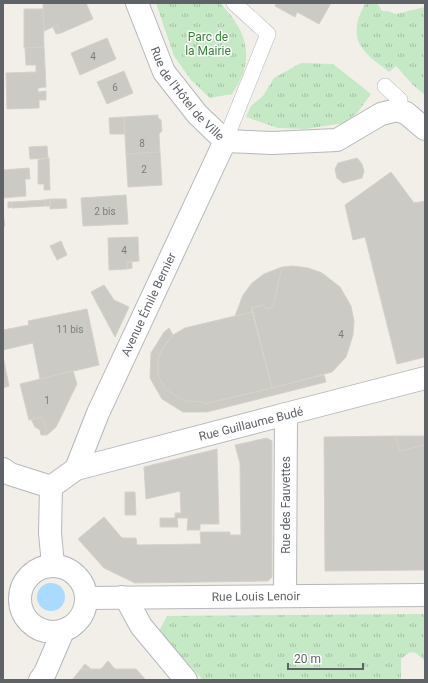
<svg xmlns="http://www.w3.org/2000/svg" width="428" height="683" viewBox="0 0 428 683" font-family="Roboto,sans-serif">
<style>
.park{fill:url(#park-tufts)}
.water{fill:#aadaff}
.building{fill:#cccac5;stroke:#d6d1c6}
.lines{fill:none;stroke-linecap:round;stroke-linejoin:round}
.service-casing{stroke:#b5b8bc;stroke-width:16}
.pedestrian-casing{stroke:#b5b8bc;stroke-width:24}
.minor-casing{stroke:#b5b8bc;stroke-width:24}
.service{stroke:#fff;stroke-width:15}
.pedestrian{stroke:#fff;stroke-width:22}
.minor{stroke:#fff;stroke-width:22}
.labels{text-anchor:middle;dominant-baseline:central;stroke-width:3;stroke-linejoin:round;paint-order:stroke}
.number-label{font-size:10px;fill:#7a7d7f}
.park-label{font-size:12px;fill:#348238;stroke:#fff}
.street-label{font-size:12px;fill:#5f6368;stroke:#fff}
</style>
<defs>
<pattern id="park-tufts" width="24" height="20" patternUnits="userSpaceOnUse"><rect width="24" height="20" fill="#c5e8c5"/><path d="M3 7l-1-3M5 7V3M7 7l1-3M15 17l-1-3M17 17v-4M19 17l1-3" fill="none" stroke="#a3c0a4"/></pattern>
</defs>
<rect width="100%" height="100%" fill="#f1efe8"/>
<path class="park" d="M156 3H220C248 32 256 59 232 94L210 98 191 80 174 56Z
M366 3H377L382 11H387L396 14 425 7V95L413 85 396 66 389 72C381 65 369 58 363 49 352 36 357 16 366 3Z
M301 63 333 64 371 94 357 113 344 123 305 129 278 128 246 117 251 106 263 96 274 78Z
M425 614V661L416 653 410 652 401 659V680H203L159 631 167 616Z"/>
<path class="water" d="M37 597a14 14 0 1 1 28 0a14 14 0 1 1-28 0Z"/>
<path class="building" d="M43 3H86L93 19 61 33 57 25 44 31Z
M276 3H331L319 24 297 12 295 17 275 6Z
M24 9H43L44 47 24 48Z
M57 25 61 33 56 34 53 27Z
M107 38 116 59 80 75 71 53Z
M44 47 46 87 38 88V92L46 91V100H39V108L7 109 6 73 36 72V65H26L25 48Z
M124 71 133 93 107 104 97 82Z
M158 115V118L161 120 162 131 159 134 160 152 126 154 124 117Z
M124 117 125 134H110L109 118Z
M47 146 48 158 30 159 29 147Z
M160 152 162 185 128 187 126 154Z
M49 158 50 190H44V184H38V160Z
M357 158 362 164 364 171 362 178 343 183 337 178 335 169 338 163Z
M29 168 30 179H25L26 196 3 198V170Z
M391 172 414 203 425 201V357L397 364 365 237 353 240 345 205Z
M126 195 128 224 83 226 81 198Z
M50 199H66L67 208 50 209Z
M50 199V206H45V200Z
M45 200V206L12 208V202Z
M8 202H12V207L8 208Z
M3 213 5 226H3Z
M138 237 139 261 127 262V269L109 270 108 238Z
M61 241 67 255 57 260 50 246Z
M127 262H132V268L127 269Z
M293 266 308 268 322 273 340 287 351 306 354 321 353 335 346 357 332 372 272 388 252 308 264 305 266 309 273 307 282 267Z
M282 267 273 307 266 309 264 305 252 308V312L235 316 243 295 252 283 264 274Z
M104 285 114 300 129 307 115 337 91 292Z
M87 309 99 365 40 379 33 343 3 350V330L29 325 28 321Z
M252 312 272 388 205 404V402L185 401 165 389 158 375V360L163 347 173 335 185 328Z
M169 328 173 335 160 353 158 360V375L165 389 185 401 205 402V404L324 375 326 382 207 412H183L162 399 150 378 151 353 164 332Z
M3 356 9 386 3 388Z
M73 371 77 384 56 427 47 435 43 417 29 420 20 384Z
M43 417 47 435H41L40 430 35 427 31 419Z
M395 436 400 451 425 445V436V570L325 571 324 437Z
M395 436H425V445L400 451Z
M267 438 272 441V577L268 581 135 583 104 568 78 539 104 517 122 538H136L137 545 201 544 200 532H230V535H241L240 463 235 445Z
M217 449 219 524H200V530H187L188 518H177L178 527H160V518H175V513H181L180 491 146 499 144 467Z
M125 492H135L136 515H125Z
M108 661 115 669H136L146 680H72L81 669H101Z
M85 664 92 670 81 669Z"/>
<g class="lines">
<defs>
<path id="service" d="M385 86 400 100 397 110
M225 141 268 34 234 3"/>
<path id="pedestrian" d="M286 414 425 378"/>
<g id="minor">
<path id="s1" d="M137 3 164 72 197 114 225 141 272 143 337 140 381 114 397 110 406 113 425 129"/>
<path d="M3 469 10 474 51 487 76 469 286 414 285 596"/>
<path id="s2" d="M76 469 98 413 225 141"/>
<path d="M51 487 50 533 53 565"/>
<circle cx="53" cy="599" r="33"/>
<path d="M122 597 128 602 141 626 186 680"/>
<path id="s3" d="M86 598 425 595"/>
<path d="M40 680 45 673 63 631"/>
</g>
</defs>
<use href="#service" class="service-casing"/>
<use href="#pedestrian" class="pedestrian-casing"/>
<use href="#minor" class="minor-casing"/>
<use href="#service" class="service"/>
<use href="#pedestrian" class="pedestrian"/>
<use href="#minor" class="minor"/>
</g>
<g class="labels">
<g class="number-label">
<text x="93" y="56">4</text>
<text x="115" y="87">6</text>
<text x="142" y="143">8</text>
<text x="144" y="169">2</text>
<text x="105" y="211">2 bis</text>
<text x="124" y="250">4</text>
<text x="70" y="329">11 bis</text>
<text x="341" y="334">4</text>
<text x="47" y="400">1</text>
</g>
<g class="park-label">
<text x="208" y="37">Parc de<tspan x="208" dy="14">la Mairie</tspan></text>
</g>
<g class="street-label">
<text stroke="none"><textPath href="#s1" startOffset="105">Rue de l'Hôtel de Ville</textPath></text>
<text stroke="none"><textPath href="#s2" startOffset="180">Avenue Émile Bernier</textPath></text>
<text transform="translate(251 424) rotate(-14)">Rue Guillaume Budé</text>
<text transform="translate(286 505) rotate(-90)">Rue des Fauvettes</text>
<text stroke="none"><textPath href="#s3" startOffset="170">Rue Louis Lenoir</textPath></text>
</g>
</g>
<rect width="428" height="683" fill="none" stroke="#5f6368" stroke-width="8"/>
<path d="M288 663v6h75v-6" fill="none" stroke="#5f6368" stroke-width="2"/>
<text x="294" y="663" font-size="12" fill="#5f6368" stroke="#ffffff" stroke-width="3" paint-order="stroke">20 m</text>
</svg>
